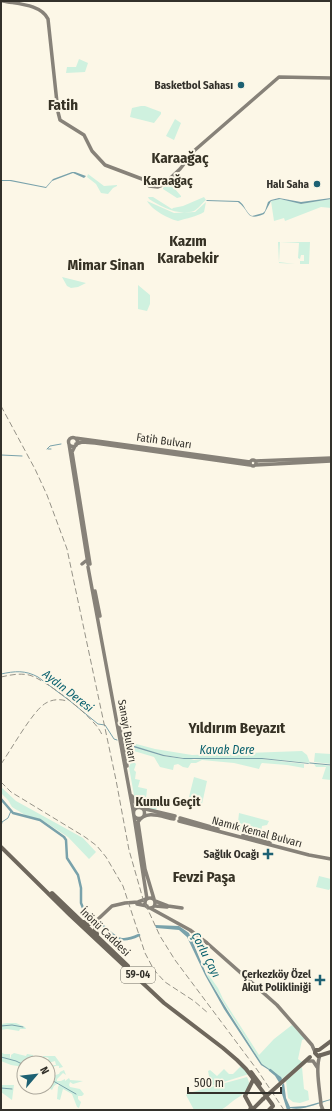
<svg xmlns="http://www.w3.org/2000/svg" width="332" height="1111" viewBox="0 0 332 1111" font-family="'Fira Sans Condensed',sans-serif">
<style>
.green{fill:#cff1df}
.water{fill:#79a2ab}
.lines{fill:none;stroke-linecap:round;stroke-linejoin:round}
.stream{stroke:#79a2ab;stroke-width:1}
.river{stroke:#79a2ab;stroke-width:2.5}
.secondary{stroke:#878279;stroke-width:3.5}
.primary{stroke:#6e675c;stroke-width:4}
.rail{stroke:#969388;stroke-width:1;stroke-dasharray:6 3;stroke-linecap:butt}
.primary-bridge{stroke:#6e675c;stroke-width:4}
.poi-dot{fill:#1d6173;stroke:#fcf7e7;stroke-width:1.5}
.labels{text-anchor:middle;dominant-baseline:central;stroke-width:4;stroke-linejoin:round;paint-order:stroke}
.shield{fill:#fcf7e7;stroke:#6f6c63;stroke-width:1}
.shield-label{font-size:10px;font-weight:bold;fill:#33312b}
.poi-label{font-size:11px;font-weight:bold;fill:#33312b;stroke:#fcf7e7;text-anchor:end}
.street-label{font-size:11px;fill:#33312b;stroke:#fcf7e7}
.water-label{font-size:12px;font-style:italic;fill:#0b626f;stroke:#fcf7e7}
.quarter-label{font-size:13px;font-weight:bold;fill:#363225;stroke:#fcf7e7}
.district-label{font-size:15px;font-weight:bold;fill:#363225;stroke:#fcf7e7}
</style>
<rect width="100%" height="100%" fill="#fcf7e7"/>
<path class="green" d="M79 59 88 63 85 72 66 73 67 67H76Z
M141 106H145L161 112V114L154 123 130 117 132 108Z
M175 119 181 123 174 140 166 136Z
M88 174 104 186 117 185V186L113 188 108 194 101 193 96 184 87 177Z
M169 182 181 196V197L177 198 163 189V188Z
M148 197H153L172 209 173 208 183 206 204 197 206 200C202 203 198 209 194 211 177 216 162 207 149 199Z
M280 199 301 204 331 199V208L321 207 285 221 284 218 274 221 271 201Z
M147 201 174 213 195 212 206 202 204 212C196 217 187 218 178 221 169 219 152 210 147 201Z
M278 242H310L309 264H300V261H304V255H301L300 259 298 258 299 243 280 242 279 262 295 264 279 263Z
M62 277 86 283 78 287 71 288 67 286Z
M138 285 150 295V304L147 311 138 309Z
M125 741 155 749 192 755 302 751 307 755 310 763 262 758H183L164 755 124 743Z
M135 748 163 756 184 759H191L194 760 202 759H262L304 764V768L287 765 262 763 261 764 259 769 234 763 202 760 196 763H191L188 768 183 767 178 764 174 765 173 770 160 767 154 757 134 751Z
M315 753 331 754V764L314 762Z
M132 760 136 764 134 770 136 772 135 779 140 780 138 787 147 789 146 799 158 802 156 811 142 807 135 801 129 767Z
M314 764 331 766V780L322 779 326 767H316Z
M194 777 207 781 202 804 188 801Z
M1 787 16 801 83 838 96 852 89 859 68 837 42 820 25 815 12 807 8 800 1 793Z
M239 813 269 821 267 825 262 826 260 837 237 831Z
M319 876 331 879V887L329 890 316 887Z
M208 974 218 988 223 999 259 1055 274 1039 292 1025 305 1039 302 1040 298 1059 302 1062 282 1079 262 1064 207 976Z
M7 1023H16L25 1027 26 1029H20L19 1031 7 1029 1 1030V1024Z
M1 1052 4 1054H10V1057L11 1058V1055L14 1053 26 1056 27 1054 33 1055V1057L29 1058 36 1060V1063H24V1067L11 1065 1 1061Z
M43 1056H55L63 1067 59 1068V1066C55 1065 51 1068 49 1071L52 1075 55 1074V1075L59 1074 60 1072 64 1070 66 1075 63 1073 57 1079V1081H61L65 1079V1081L69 1078 70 1080 83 1081 73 1084 70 1082 69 1085 70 1087 80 1089 84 1094 82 1096H78V1099L81 1102 79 1108 77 1107 72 1094 63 1089 60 1100 57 1099 58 1087 60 1084 58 1083 54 1086 52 1090 49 1088 51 1084 48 1081V1069L54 1065H56L55 1061 48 1063 47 1060 49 1058 45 1057 44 1062H42Z
M241 1066 249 1074 211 1086 208 1071 210 1070 217 1076 224 1069 229 1074H233Z
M302 1067 304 1089 308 1091 309 1100 300 1103 293 1102 288 1098 286 1081Z
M247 1077C254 1090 241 1095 233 1101 229 1104 224 1109 220 1110 212 1111 202 1110 194 1110L186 1095 189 1093Z
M1 1085H14L12 1100 1 1092Z"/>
<path class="water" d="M72 172H75L86 176 84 178 73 173 52 181 46 188 10 181H1V180H11L46 187 53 179Z
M279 198 301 202 331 198V199L301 204 280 199 271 201 264 214C245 222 250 210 238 202L207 201 206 200 239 201C245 205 246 213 252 216L263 213 265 211 268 202 271 200Z
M125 743 164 755 183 758H262L308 763 310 764 262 759H184L163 756 126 745Z
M155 925 179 926 189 933 207 976 228 1011 262 1064 281 1077 282 1079 281 1082 277 1075 261 1065 224 1009 205 975 187 937 179 930 156 928Z
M284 1083 286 1098 290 1107 306 1106 331 1099V1100C319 1103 303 1111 290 1108L291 1110H287L282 1094V1085Z"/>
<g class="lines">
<path class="stream" d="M47 449 50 446 61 444
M48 449H51
M1 455 22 456
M1 674C15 671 25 670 38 677L70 701 98 724 105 725 114 739 117 740
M310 763 331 765
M1 827 2 822 8 818 11 811
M1 1026 12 1025 23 1027
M1 1057 16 1061 24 1065
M48 1078 76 1094
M1 1088 12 1089"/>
<path class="river" d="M1 799 13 813 40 820 64 837 66 840 67 858 78 875 81 888V903L83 908C90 914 96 919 102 925 116 938 120 944 139 935
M270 1070 276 1075 281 1083"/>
<path class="secondary" d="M3 1C17 4 41 4 48 19L58 112 60 120 84 135 92 151 105 165 150 182
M151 185V182L148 183 149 186 158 187 163 185 180 169 195 150 279 77 331 78
M68.5 442a4.5 4.5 0 1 1 9 0a4.5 4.5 0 1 1-9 0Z
M75 438 250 462
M69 444 88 564
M76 444 82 442 95 443 250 465
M75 446 72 452 90 564
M250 463a3 3 0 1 1 6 0a3 3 0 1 1-6 0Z
M255 461 331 458
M256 465 331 461
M82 564 87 560
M88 567 133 810 147 899
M95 591 100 616
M120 727 127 766
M132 796 136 804 141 808 175 816
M133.5 813a5.5 5.5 0 1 1 11 0a5.5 5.5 0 1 1-11 0Z
M180 818 218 829
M179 821 309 855 331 859
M243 835 270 843
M145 903a5 5 0 1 1 10 0a5 5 0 1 1-10 0Z
M154 899 145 869 138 822C146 809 162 817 174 819
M155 901 168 906 182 908
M137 904 147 906
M155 906 167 907
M150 908 190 930 207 943 277 1005 312 1045 315 1052
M95 922 112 906 125 903 138 902 146 899
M320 1055C315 1068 320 1090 321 1105L323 1110H321
M308 1061H313L317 1067"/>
<path class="primary" d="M1 847 70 915 164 1003 223 1048 237 1060 246 1069 272 1104 273 1106 269 1110
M52 893 128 966
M84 922 89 924 95 922
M96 923 95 929 97 934
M331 1041 319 1050H316L315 1053 318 1056 331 1052
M251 1072 260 1084
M250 1110 251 1107 245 1096 253 1080
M252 1110 263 1099"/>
<path class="rail" d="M1 406 35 469 47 495 67 549 116 780 129 850 143 899 160 936 175 960 258 1071 284 1110
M1 677C10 675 19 673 29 675 45 679 97 719 102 735
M1 764C11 750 33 710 46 703 53 699 60 699 67 701
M1 782 11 792 85 837 97 846 106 857 123 886 145 953 154 970 165 982 194 1001 208 1013"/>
<path class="primary-bridge" d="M263 1099 310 1057"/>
</g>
<g class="poi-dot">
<circle cx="241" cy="85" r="4"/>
<circle cx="317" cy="184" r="4"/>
<path d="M266 848h4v4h4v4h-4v4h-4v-4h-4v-4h4z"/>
<path d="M318 974h4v4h4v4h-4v4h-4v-4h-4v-4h4z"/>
</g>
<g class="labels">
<rect class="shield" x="121" y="967" width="34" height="16" rx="3"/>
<g class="shield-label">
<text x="138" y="975">59-04</text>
</g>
<g class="poi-label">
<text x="233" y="85">Basketbol Sahası</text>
<text x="309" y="184">Halı Saha</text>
<text x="259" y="854">Sağlık Ocağı</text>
<text x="311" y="974">Çerkezköy Özel<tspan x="311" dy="13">Akut Polikliniği</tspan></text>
</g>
<g class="street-label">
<text transform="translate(164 441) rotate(8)">Fatih Bulvarı</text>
<text transform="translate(127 731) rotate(80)">Sanayi Bulvarı</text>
<text transform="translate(257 832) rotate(15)">Namık Kemal Bulvarı</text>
<text transform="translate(105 932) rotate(44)">İnönü Caddesi</text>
</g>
<g class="water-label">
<text transform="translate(68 691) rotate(38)">Aydın Deresi</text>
<text x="227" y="750">Kavak Dere</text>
<text transform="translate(206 955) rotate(63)">Çorlu Çayı</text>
</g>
<g class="quarter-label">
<text x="168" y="180">Karaağaç</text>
<text x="168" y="801">Kumlu Geçit</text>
</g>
<g class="district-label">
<text x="63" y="105">Fatih</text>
<text x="180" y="158">Karaağaç</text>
<text x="188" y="241">Kazım<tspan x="188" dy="17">Karabekir</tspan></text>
<text x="106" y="265">Mimar Sinan</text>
<text x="237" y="728">Yıldırım Beyazıt</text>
<text x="204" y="877">Fevzi Paşa</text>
</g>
</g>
<rect width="332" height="1111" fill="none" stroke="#33312b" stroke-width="4"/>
<g transform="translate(36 1075) rotate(62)"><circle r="19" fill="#fcf7e7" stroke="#aca89c"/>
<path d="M0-3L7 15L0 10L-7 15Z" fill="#1d6173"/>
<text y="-6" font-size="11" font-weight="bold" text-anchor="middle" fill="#33312b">N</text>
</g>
<path d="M188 1087v6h93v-6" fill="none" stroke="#33312b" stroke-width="2"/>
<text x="194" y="1087" font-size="12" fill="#33312b" stroke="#fcf7e7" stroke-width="3" paint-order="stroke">500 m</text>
</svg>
